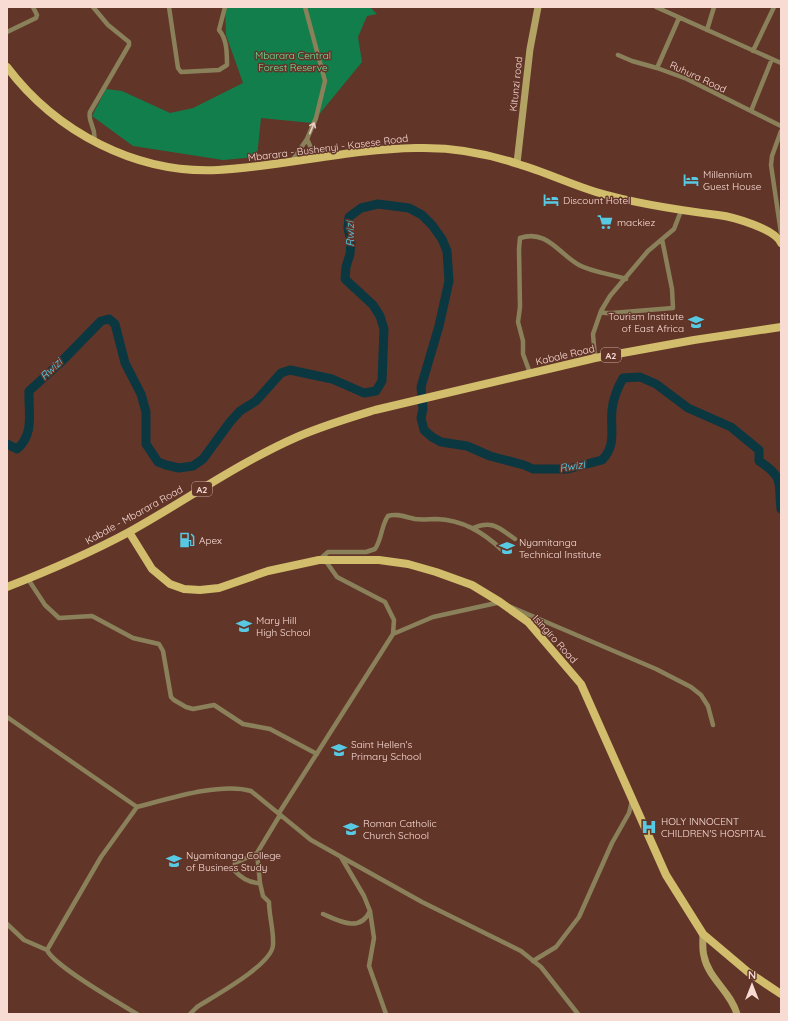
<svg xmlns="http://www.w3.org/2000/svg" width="788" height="1021" viewBox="0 0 788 1021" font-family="Quicksand,sans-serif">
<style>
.forest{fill:#127e4b}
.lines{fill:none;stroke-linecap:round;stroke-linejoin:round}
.river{stroke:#0b3740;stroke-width:9}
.street{stroke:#8a815b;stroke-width:4.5}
.secondary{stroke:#b2a365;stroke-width:7}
.primary{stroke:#d1bd6c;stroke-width:8}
.oneway{stroke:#e8cec1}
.labels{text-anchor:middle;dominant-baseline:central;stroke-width:3;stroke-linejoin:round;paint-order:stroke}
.shield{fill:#623529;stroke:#cba9a0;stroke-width:1}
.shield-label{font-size:9px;font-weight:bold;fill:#f8dbd3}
.park-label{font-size:10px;fill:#6ae79f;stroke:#623529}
.street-label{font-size:10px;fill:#f8dbd3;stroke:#623529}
.poi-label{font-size:10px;fill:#f8dbd3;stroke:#623529;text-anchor:start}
.water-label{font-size:11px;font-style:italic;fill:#4ed5f3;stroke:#623529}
</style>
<rect width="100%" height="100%" fill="#623529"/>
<path class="forest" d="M225 7H370L377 14 367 16 358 37 362 62 312 123 261 118 257 157 223 160 133 146 92 116 106 89 122 91 170 113 193 108 243 83 226 35Z"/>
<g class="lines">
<path class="river" d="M7 444 17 449C35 434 28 412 29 391L60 363 101 321 109 319 115 324 125 363 141 394 146 412V444L158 462 166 465 179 468 193 466 203 459 230 422 240 411 256 401 281 373 290 370 332 379 364 393 376 391 382 381 384 329 380 316 373 305 345 279 346 267 350 254 351 242 348 228 349 217 361 208 378 204 409 208 422 215 432 225 442 239 447 251 449 281 439 326 421 387 423 409 421 418 424 430 432 437 441 442 467 446 490 456 524 465 533 469H568L602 460C617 445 610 429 612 410 613 399 618 387 623 378L640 377 656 384 688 408 731 427 759 450V461C785 478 778 483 781 509"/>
<path class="street" d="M93 7 108 25 129 42V45L90 112C87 122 97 127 94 142
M169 7 178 68 181 72 219 70 227 65C227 53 227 39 219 30L225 7
M656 7 781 63
M679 18 657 68 687 79 781 126
M707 30 714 7
M7 32 36 18 37 15 33 7
M753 51 774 7
M618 55 632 61 657 68
M751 111 772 59
M781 131 772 156 771 165 781 233
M307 139 316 159
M292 161 307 139 316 118 325 81 305 7
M601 311 605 313H612L673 308 672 289 662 239
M595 358 593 334 601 311 610 296 648 251 674 229 681 211
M530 373 523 354V341L518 322 520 307 519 249 520 238C547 229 559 254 579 265 592 272 611 274 626 279
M473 528C493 520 499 528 515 539
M319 560 328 552H366L375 549C382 539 381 526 388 516 397 513 405 517 415 519 422 520 429 519 436 519 463 520 483 532 502 550
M28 579 45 605 59 618 92 616 133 638 159 644 163 651 171 697 174 700 186 707 193 709 214 705 243 724 270 729 317 754
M511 607 656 669 691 687 701 695 708 706 713 725
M393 634 433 617 501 602
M7 717 137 807C168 799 220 782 251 791L311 840 422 902 521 951 541 967 578 1014
M279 813 393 634 394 620 385 602 337 577 325 560
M257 853 260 883
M341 857 364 896 370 911 374 938 369 966 386 1014
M323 914C339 921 360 933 370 911
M7 924 24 940 47 950C54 966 119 1003 137 1014
M47 950 101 857 137 807
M533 961 556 947 579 917 612 843 629 813 632 801
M190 1014 197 1007C214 996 272 965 273 945 274 931 269 916 269 902L263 896 260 883C249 883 241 878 234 870L235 863 257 853 280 815"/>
<path class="secondary" d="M517 163 530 49 538 7
M703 934C703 941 702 949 704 956 708 978 731 992 737 1014"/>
<path class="primary" d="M7 67C56 132 136 174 218 170 285 166 350 149 416 148 450 147 486 153 518 164 545 172 570 184 596 192 636 204 678 210 718 215 734 217 775 229 781 243
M129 532 152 569 170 584 184 589 200 590 219 588 268 571 319 560H379L408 564 436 572 472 585 500 602 528 622 581 684 666 875 703 934 748 972 781 994
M7 587C48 571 90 553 129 532 185 501 238 463 297 437 322 426 349 418 375 410L595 358 694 340 781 327"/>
</g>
<defs><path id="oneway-shaft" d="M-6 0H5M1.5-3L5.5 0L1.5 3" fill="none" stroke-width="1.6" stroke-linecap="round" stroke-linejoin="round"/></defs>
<use class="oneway" href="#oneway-shaft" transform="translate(312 128) rotate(-68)"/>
<defs>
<symbol id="hotel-bare" viewBox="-9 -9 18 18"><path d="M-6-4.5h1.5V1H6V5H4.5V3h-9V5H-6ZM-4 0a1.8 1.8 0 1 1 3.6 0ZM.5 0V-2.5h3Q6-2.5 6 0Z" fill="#58c9e3" stroke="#623529" stroke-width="2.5" paint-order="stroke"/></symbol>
<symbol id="supermarket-bare" viewBox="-9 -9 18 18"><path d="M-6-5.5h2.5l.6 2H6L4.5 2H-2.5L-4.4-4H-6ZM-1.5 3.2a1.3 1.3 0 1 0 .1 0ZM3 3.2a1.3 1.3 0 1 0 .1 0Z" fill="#58c9e3" stroke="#623529" stroke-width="2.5" paint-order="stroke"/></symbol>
<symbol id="school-bare" viewBox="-9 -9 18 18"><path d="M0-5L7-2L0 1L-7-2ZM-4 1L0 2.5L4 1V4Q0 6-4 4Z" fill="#58c9e3" stroke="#623529" stroke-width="2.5" paint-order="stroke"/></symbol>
<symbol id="fuel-bare" viewBox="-9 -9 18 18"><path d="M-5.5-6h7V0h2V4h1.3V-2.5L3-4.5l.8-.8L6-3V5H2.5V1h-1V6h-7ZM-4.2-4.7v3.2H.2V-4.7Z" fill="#58c9e3" stroke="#623529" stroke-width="2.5" paint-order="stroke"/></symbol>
<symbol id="hospital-bare" viewBox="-9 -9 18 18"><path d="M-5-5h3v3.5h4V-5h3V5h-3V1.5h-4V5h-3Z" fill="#58c9e3" stroke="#623529" stroke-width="2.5" paint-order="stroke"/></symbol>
</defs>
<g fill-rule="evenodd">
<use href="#hotel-bare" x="680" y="169" width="22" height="22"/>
<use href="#hotel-bare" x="540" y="189" width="22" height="22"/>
<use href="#supermarket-bare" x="594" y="211" width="22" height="22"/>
<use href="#school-bare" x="685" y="311" width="22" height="22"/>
<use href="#fuel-bare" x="176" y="529" width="22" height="22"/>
<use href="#school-bare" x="496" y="537" width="22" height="22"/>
<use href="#school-bare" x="233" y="615" width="22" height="22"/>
<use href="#school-bare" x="328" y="739" width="22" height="22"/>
<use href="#hospital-bare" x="638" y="816" width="22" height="22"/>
<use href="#school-bare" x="340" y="818" width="22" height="22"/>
<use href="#school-bare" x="163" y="850" width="22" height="22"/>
</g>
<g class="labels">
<g class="shield">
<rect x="601" y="348" width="20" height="14" rx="3"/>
<rect x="192" y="482" width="20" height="14" rx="3"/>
</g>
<g class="shield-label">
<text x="611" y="355">A2</text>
<text x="202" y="489">A2</text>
</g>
<g class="park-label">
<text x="293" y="55">Mbarara Central<tspan x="293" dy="12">Forest Reserve</tspan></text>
</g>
<g class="street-label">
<text transform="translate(698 77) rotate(25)">Ruhura Road</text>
<text transform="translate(516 84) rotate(-84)">Kitunzi road</text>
<text transform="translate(328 148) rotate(-7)">Mbarara - Bushenyi - Kasese Road</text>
<text transform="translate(565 355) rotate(-13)">Kabale Road</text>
<text transform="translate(134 515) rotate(-29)">Kabale - Mbarara Road</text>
<text transform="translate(555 639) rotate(48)">Isingiro Road</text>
</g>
<g class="poi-label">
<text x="703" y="174">Millennium<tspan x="703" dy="12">Guest House</tspan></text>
<text x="563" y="200">Discount Hotel</text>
<text x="617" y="222">mackiez</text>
<text x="684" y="316" text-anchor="end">Tourism Institute<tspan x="684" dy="12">of East Africa</tspan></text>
<text x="199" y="540">Apex</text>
<text x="519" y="542">Nyamitanga<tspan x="519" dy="12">Technical Institute</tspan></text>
<text x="256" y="620">Mary Hill<tspan x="256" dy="12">High School</tspan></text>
<text x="351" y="744">Saint Hellen's<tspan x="351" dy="12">Primary School</tspan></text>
<text x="661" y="821">HOLY INNOCENT<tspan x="661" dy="12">CHILDREN'S HOSPITAL</tspan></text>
<text x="363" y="823">Roman Catholic<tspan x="363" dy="12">Church School</tspan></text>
<text x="186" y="855">Nyamitanga College<tspan x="186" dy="12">of Business Study</tspan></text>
</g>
<g class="water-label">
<text transform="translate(350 234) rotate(-90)">Rwizi</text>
<text transform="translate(51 369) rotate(-44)">Rwizi</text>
<text transform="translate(572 466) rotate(-9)">Rwizi</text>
</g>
</g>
<rect width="788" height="1021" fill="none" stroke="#f8dbd3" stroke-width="16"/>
<g transform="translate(752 985)" stroke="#623529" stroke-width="3" paint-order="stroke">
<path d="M0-3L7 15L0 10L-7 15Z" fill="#f8dbd3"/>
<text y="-6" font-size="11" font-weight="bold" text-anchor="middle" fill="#f8dbd3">N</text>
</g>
</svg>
